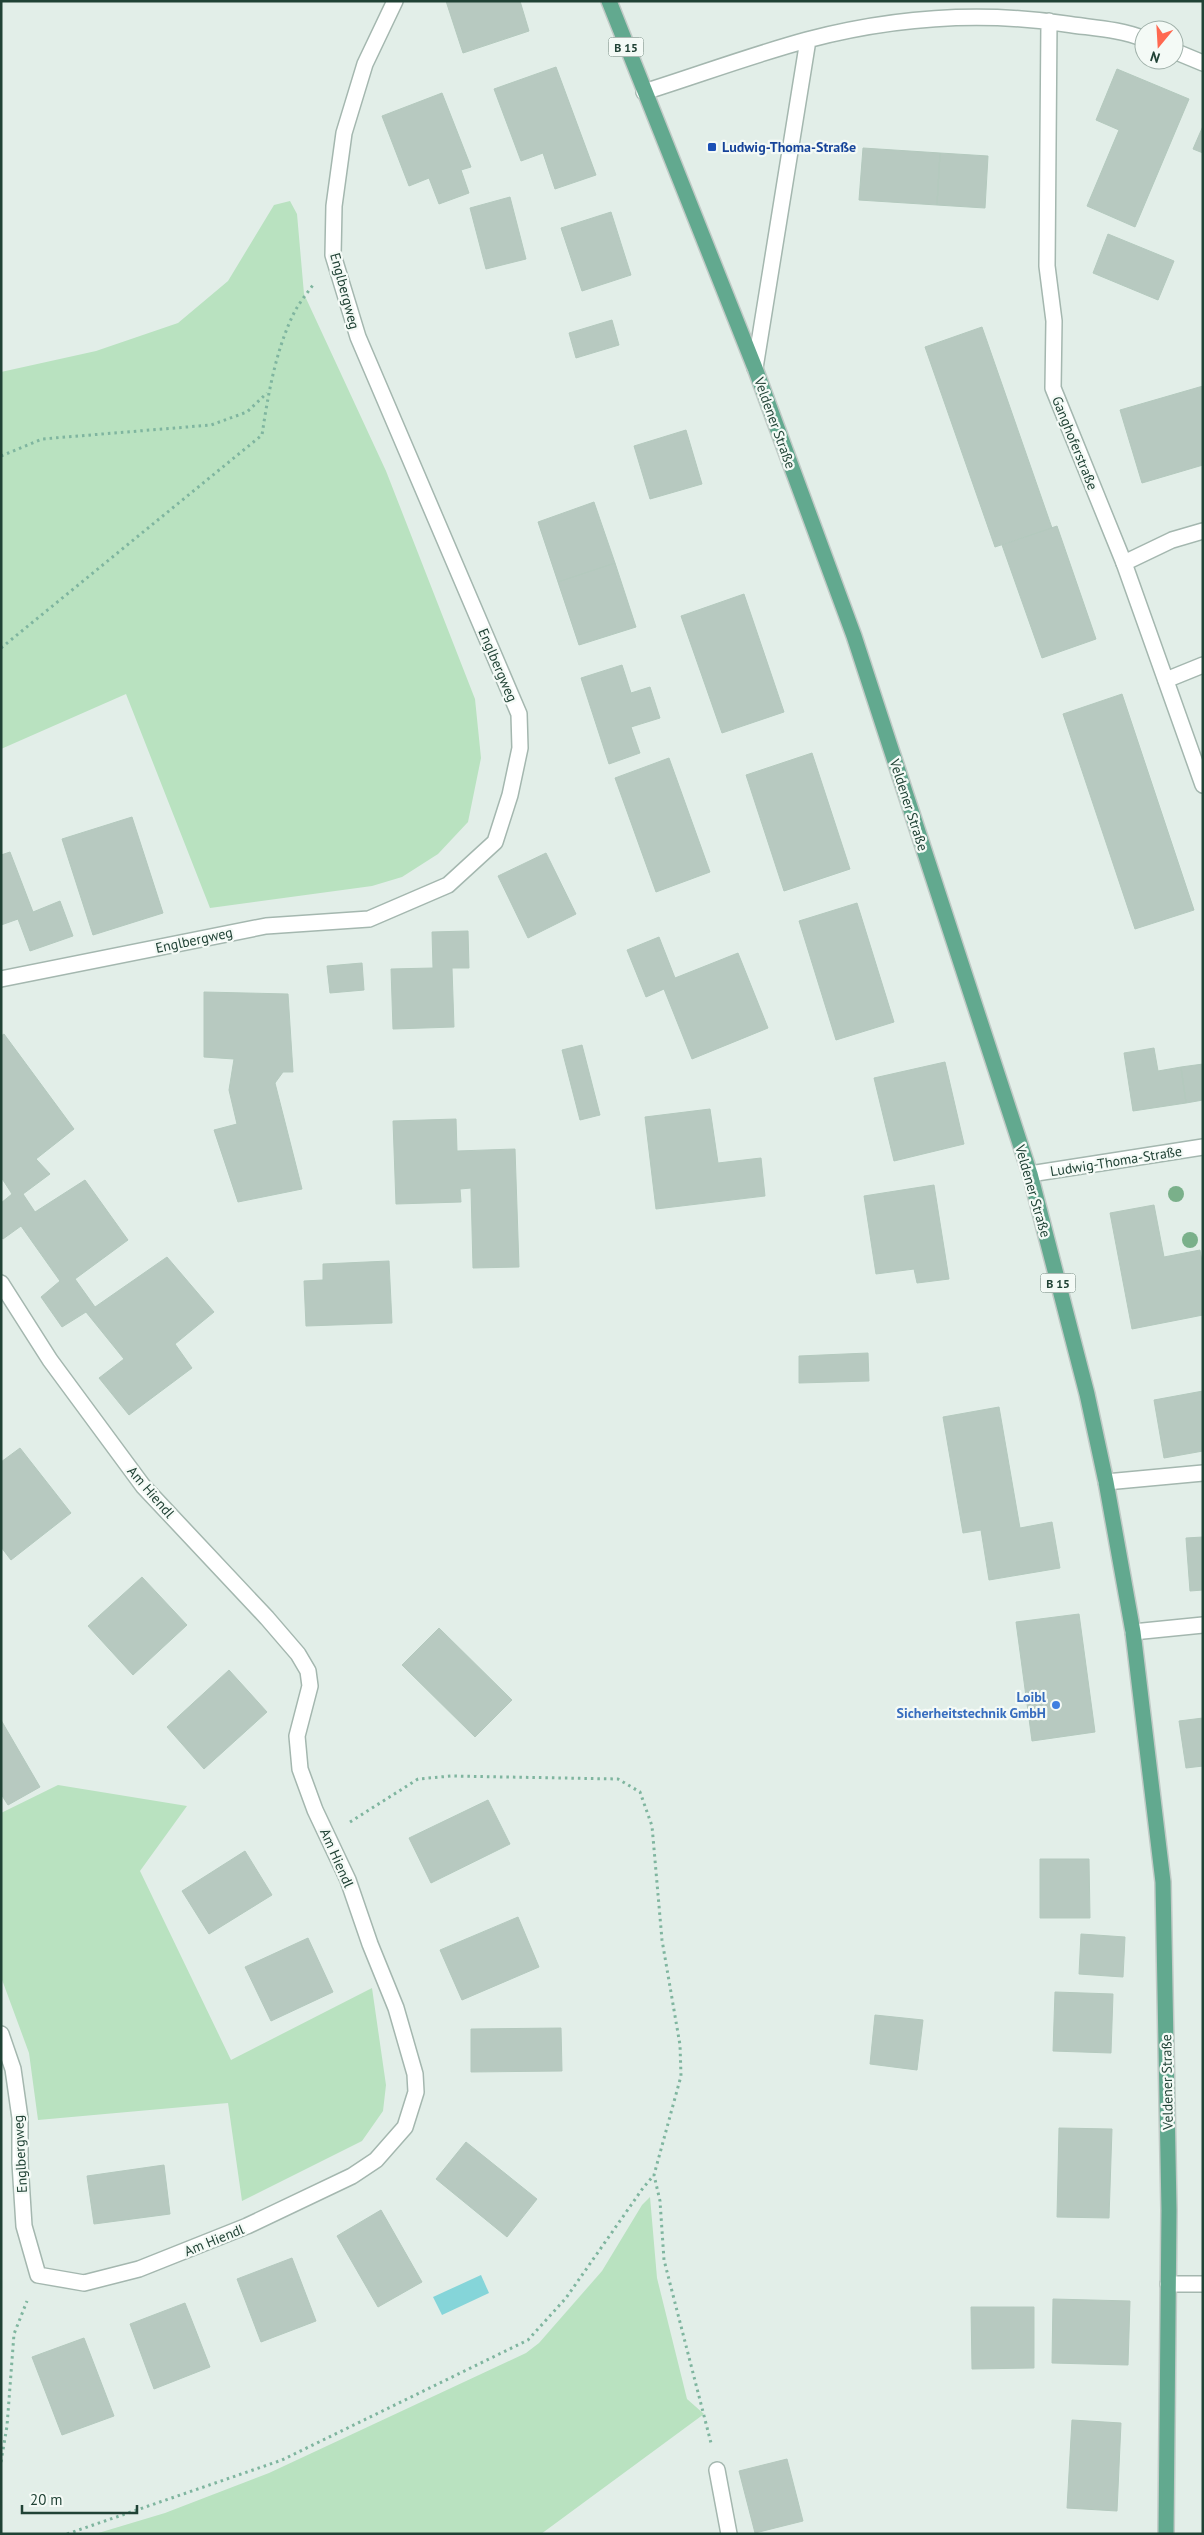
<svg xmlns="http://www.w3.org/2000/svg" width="1204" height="2535" viewBox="0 0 1204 2535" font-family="'PT Sans',sans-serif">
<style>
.green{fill:#b9e2c0}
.water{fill:#85d5d9}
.building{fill:#b7c9c0;stroke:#b4c9be}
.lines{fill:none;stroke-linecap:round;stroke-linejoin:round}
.service-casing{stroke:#a4b7af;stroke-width:18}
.minor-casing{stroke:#a4b7af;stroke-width:18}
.primary-casing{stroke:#c1cac6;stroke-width:18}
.path{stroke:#7fb59f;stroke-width:3;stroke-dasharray:2.5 4;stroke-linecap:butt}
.service{stroke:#fff;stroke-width:15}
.minor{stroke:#fff;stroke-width:15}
.primary{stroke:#62a98f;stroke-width:15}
.tree{fill:#7ab08a}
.transit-dot{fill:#1a4fb4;stroke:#f4faf6;stroke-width:2}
.shop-dot{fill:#3f7fe0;stroke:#f4faf6;stroke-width:2}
.labels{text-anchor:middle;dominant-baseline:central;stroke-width:4.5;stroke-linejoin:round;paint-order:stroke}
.shield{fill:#f4faf6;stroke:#60796f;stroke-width:1}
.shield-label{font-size:12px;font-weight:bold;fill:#204235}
.transit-label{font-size:14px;font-weight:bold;fill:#164399;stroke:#f4faf6;text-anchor:start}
.street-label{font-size:14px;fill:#204235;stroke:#f4faf6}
.shop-label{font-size:14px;font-weight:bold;fill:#366cbe;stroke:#f4faf6;text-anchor:end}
</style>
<rect width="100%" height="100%" fill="#e2eee8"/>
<path class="green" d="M290 201 297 214 304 294 386 471 475 699 481 758 468 822 438 854 402 877 372 886 210 908 126 694 1 749V372L96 351 178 323 228 281 274 205Z
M58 1785 187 1806 140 1871 231 2060 372 1988 386 2085 383 2111 362 2141 242 2201 228 2103 38 2120 29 2053 1 1977V1813Z
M650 2197 657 2278 687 2399 704 2414 541 2534H95L165 2513 269 2473 526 2353 539 2343 602 2271 642 2205Z"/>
<path class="water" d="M481 2275 489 2293 442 2315 433 2297Z"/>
<path class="building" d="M446 1H520L529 31 463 53Z
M556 67 596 175 555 189 543 153 521 161 494 89Z
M1117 69 1189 99 1135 227 1087 206 1119 130 1096 120Z
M442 93 471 167 461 170 469 193 439 204 429 178 409 186 382 116Z
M1203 126V153L1193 149Z
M863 148 940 153 937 205 859 200Z
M940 153 988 156 985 208 937 205Z
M510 197 526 259 486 269 470 208Z
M611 212 631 275 582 291 561 228Z
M1108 234 1174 261 1158 300 1093 273Z
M612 320 619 345 576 358 569 333Z
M982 327 1052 528 995 547 925 347Z
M1203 386V465L1142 483 1120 410Z
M686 430 702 484 650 499 634 446Z
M594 502 615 563 558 582 538 522Z
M1057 526 1096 639 1042 658 1002 545Z
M615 563 636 627 579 645 558 582Z
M744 594 784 712 722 733 681 616Z
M622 665 631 693 650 687 660 718 631 727 640 753 609 764 581 678Z
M1122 694 1194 910 1135 929 1063 714Z
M812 753 850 869 784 891 746 775Z
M669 758 710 872 656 892 615 778Z
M132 817 163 913 93 935 62 839Z
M10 852 33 912 60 901 73 936 30 951 18 919 1 925V855Z
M546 853 576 914 528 938 498 876Z
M857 903 894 1022 836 1040 799 921Z
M468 931 469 968H452L454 1027 393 1029 391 969 433 968 432 932Z
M659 937 675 978 738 953 768 1028 692 1059 664 989 646 997 627 950Z
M362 963 364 990 330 993 327 966Z
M204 992 288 994 293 1072H283L275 1083 302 1189 238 1202 214 1130 237 1124 229 1090 234 1059 204 1057Z
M4 1034 74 1129 36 1159 50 1174 23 1194 35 1212 85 1180 128 1240 75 1279 95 1307 167 1257 214 1312 175 1344 192 1368 129 1415 99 1378 124 1359 86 1312 62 1327 41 1297 60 1281 21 1226 3 1239 1 1237V1203L12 1194 1 1177V1036Z
M582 1045 600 1115 580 1120 562 1050Z
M1154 1048 1158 1071 1181 1067 1186 1103 1133 1111 1124 1053Z
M945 1062 964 1144 894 1161 874 1078Z
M1203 1064V1100L1186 1103 1181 1067Z
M710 1109 718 1163 761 1158 765 1196 656 1209 645 1117Z
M456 1119 457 1151 515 1149 519 1267 473 1268 471 1188 460 1189 461 1202 396 1204 393 1121Z
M934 1185 949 1279 917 1283 914 1269 876 1274 864 1196Z
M1154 1205 1164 1257 1200 1250 1203 1267V1315L1132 1329 1110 1213Z
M389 1261 392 1323 306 1326 304 1281 323 1280V1264Z
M868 1353 869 1381 799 1383V1356Z
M1203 1391V1451L1164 1458 1154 1400Z
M999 1407 1020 1528 1052 1522 1060 1568 989 1580 981 1530 963 1533 943 1417Z
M20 1448 71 1513 11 1560 1 1547V1462Z
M1203 1537V1590L1190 1591 1186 1538Z
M142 1577 187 1625 133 1675 88 1626Z
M1079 1614 1095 1732 1032 1741 1016 1622Z
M439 1628 512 1700 475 1737 402 1665Z
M229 1670 267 1712 204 1769 167 1727Z
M1203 1718V1766L1186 1768 1179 1721Z
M1 1720 40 1787 8 1805 1 1794Z
M488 1800 510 1844 431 1883 409 1838Z
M245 1851 272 1895 209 1934 182 1891Z
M1040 1859H1089L1090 1918H1040Z
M518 1917 539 1967 462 2000 440 1950Z
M1081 1934 1125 1937 1123 1977 1079 1974Z
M308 1938 333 1992 271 2021 245 1967Z
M1055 1992 1113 1994 1111 2053 1053 2051Z
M875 2015 923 2020 917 2070 870 2064Z
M561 2028 562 2071 471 2072V2029Z
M1059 2128 1112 2129 1109 2218 1057 2217Z
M466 2142 537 2199 507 2237 436 2179Z
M164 2165 170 2214 94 2224 87 2176Z
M381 2210 422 2282 378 2307 337 2236Z
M292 2258 316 2321 261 2342 237 2279Z
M1053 2299 1130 2301 1128 2365 1052 2363Z
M185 2303 210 2367 154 2389 130 2324Z
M971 2307H1034V2368L972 2369Z
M84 2338 114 2416 62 2435 32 2357Z
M1072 2420 1121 2423 1117 2511 1067 2508Z
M787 2459 803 2521 755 2533 739 2471Z"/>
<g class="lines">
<defs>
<path id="service" d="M1124 563 1172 540 1203 531
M1166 680 1203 665
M1133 1632 1203 1625
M717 2470 729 2534"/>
<path id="minor" d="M1049 21 1047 266 1054 321 1053 388 1124 563 1203 785
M1174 51 1203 63
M644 92C698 75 752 55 807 40 891 18 980 11 1066 24 1092 28 1120 29 1144 39
M755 368 808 40
M1 979 266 926 369 919 448 885 495 842 510 795 520 748 519 714 358 337 333 255 334 206 344 133 365 64 395 1
M1030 1174 1203 1147
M1 1283 50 1360 143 1486 267 1618 298 1654 308 1671 310 1686 297 1736 300 1769 315 1810 348 1880 370 1944 396 2008 415 2074 416 2092 405 2127 376 2160 352 2176 247 2226 139 2269 84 2283 38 2275 24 2226 20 2163V2118L13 2069 1 2034
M1106 1482 1203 1473
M1168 2284H1203"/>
<path id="primary" d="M609 1 755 368 854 636 1030 1174 1087 1394 1106 1482 1133 1632 1163 1882 1169 2210 1166 2534"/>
</defs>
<use href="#service" class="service-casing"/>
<use href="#minor" class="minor-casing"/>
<use href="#primary" class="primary-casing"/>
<path class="path" d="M1 456 42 439 211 425 247 412 267 393
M1 648 262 435C268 395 276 348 295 311 300 302 307 293 313 285
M350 1822 418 1779 451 1776 618 1779 640 1792 652 1826 662 1940 680 2045 681 2076 654 2175 660 2201 664 2260 711 2443
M1 2462 7 2426 14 2334 27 2301
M67 2534 282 2460 528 2340 566 2298 643 2188 654 2175"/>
<use href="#service" class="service"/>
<use href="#minor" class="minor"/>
<use href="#primary" class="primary"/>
</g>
<g class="tree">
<circle cx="1176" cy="1194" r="8"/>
<circle cx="1190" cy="1240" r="8"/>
</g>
<rect class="transit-dot" x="707" y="142" width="10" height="10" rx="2.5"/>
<circle class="shop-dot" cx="1056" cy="1705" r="5"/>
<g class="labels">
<g class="shield">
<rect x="608.5" y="37.5" width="35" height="19" rx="4"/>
<rect x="1040.5" y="1273.5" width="35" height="19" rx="4"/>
</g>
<g class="shield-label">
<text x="626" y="47">B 15</text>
<text x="1058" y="1283">B 15</text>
</g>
<g class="transit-label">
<text x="722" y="147">Ludwig-Thoma-Straße</text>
</g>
<g class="street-label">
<text transform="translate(345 291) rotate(75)">Englbergweg</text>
<text transform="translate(775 423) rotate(70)">Veldener Straße</text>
<text transform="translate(1075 443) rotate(68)">Ganghoferstraße</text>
<text transform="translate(498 665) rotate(67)">Englbergweg</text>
<text transform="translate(909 805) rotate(72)">Veldener Straße</text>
<text transform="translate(194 940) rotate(-12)">Englbergweg</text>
<text transform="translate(1116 1161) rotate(-9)">Ludwig-Thoma-Straße</text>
<text transform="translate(1033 1191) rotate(74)">Veldener Straße</text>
<text transform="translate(151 1492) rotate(49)">Am Hiendl</text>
<text transform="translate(337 1858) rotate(66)">Am Hiendl</text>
<text transform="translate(1167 2082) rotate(-91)">Veldener Straße</text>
<text transform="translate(20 2154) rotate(-93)">Englbergweg</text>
<text transform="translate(214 2240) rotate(-22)">Am Hiendl</text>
</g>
<g class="shop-label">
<text x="1046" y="1697">Loibl<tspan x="1046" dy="16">Sicherheitstechnik GmbH</tspan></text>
</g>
</g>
<rect width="1204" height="2535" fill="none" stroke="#204235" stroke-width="5"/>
<g transform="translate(1159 45) rotate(198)"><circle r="24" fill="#f4faf6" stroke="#9fb0a9"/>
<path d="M0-4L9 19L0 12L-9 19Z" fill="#ff6850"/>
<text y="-8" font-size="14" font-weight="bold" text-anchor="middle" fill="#204235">N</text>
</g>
<path d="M22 2505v8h115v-8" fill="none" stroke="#204235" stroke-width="2.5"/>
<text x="30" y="2505" font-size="15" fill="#204235" stroke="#f4faf6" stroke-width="4" paint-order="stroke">20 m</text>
</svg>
